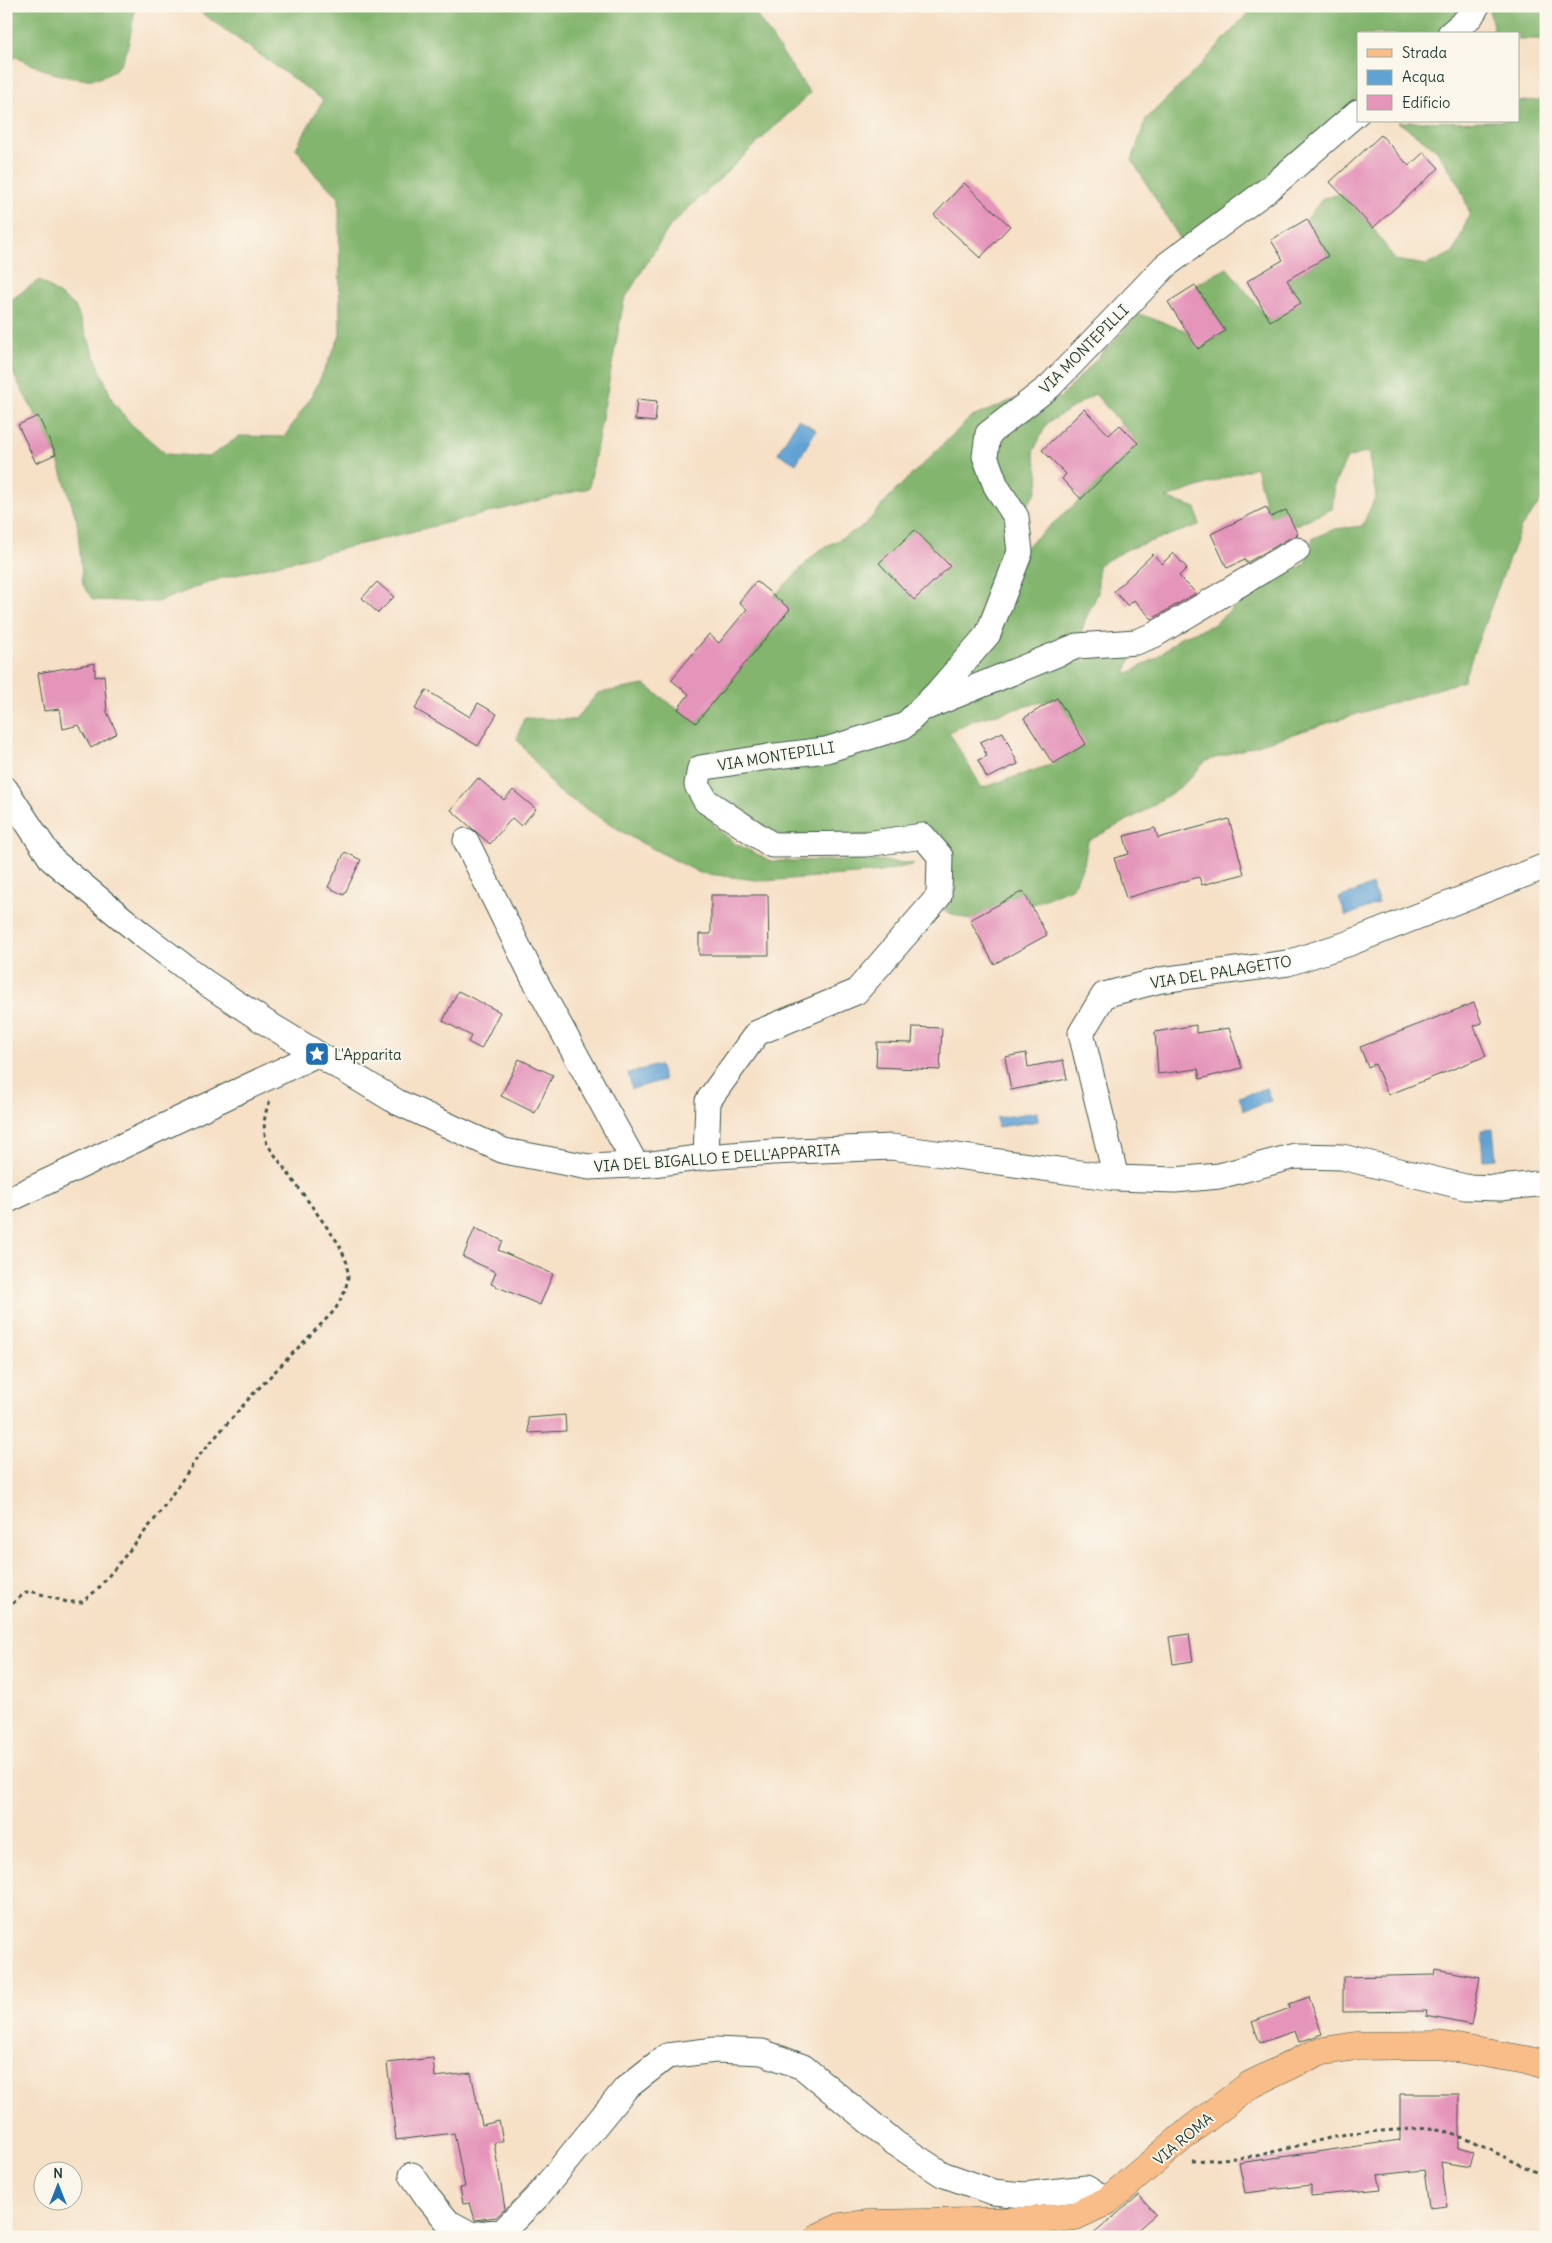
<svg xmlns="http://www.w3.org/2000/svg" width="1552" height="2243" viewBox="0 0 1552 2243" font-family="Delius,sans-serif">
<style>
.forest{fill:#83b56e;stroke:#517951;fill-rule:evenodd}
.water{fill:#60a2d4;stroke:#407084}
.building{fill:#e594ba}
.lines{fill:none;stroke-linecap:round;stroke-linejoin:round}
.minor-casing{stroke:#3f554a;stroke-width:27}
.major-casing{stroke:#3f554a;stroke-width:29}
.path{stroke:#3f554a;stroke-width:3;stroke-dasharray:4 4;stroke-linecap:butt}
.minor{stroke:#fff;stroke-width:25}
.major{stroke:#f8bd88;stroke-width:28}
.labels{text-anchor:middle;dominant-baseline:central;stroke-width:4;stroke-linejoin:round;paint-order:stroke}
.street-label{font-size:15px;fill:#1f3d34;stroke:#fbf7ec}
.poi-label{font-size:15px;fill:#1f3d34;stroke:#fbf7ec;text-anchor:start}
</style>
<rect width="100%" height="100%" fill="#fbf7ec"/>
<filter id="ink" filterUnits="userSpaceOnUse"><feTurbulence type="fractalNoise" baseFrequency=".02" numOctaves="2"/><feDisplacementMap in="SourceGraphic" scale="10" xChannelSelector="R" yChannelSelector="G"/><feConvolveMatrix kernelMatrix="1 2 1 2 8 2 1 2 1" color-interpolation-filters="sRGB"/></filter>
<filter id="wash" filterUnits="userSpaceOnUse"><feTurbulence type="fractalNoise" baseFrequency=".0096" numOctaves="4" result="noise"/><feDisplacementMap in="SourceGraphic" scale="20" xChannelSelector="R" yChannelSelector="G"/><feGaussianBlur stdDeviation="1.12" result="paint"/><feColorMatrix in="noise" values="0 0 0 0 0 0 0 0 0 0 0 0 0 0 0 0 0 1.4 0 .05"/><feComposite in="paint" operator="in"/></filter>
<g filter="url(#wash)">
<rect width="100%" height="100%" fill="#f6e0c6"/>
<path class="forest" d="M6 6H136C132 21 130 46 123 59 103 98 44 71 16 57L6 66Z
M192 6H750L810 93 670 226 624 300 589 488 219 579 157 602 93 600 83 585 77 521 56 454 6 360 8 302 39 280 75 306 113 402 131 424 166 454 209 457 240 436 284 437 312 396 340 336 339 196 317 177 296 148 323 100Z
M1254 6H1477L1450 34H1358V112L1187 250 1132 160 1146 119 1202 64Z
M1488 6H1546V39H1518V34H1495Z
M1546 99V495L1521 527 1463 681 1206 761 1182 786 1141 813 1088 841 1084 864 1073 887 1031 905 1023 891 970 920 930 906 939 896 923 836 772 845 706 802 714 825 734 843 771 861 874 860 915 864 881 872 764 881 700 873 634 839 558 791 517 739 524 718 575 720 598 693 645 685 696 723 790 609 774 596 818 551 864 526 891 495 970 418 1022 396 1060 398 1139 314 1187 331 1198 348 1225 331 1195 285 1227 268 1270 321 1300 303 1287 280 1328 256 1307 219 1323 198 1342 194 1373 228 1395 260 1427 265 1454 252 1470 213 1459 184 1436 149 1398 122 1518 121V102ZM1095 394 1138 443 1081 499 1020 552 1016 517C1040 491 1043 487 1033 452L1047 423ZM1368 452 1376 496 1362 526 1335 529 1313 538 1306 563 1234 607 1213 625 1181 637 1156 658 1125 675 1136 642 1078 646 1085 620 1098 593V565L1128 549 1199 525 1196 508 1166 498 1256 467 1266 507 1271 517 1293 526 1332 509 1335 483 1347 458ZM1057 698 1085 744 1053 764 982 788 949 732 974 720Z"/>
<path class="water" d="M798 419 816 430 796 464 778 453Z
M1372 885 1379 903 1346 916 1339 898Z
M659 1065 664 1080 632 1089 628 1073Z
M1266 1088 1271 1101 1244 1110 1239 1097Z
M1037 1112 1038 1121 998 1127 996 1118Z
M1493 1129 1496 1159 1483 1160 1481 1130Z"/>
<g id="blocks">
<path class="building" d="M1381 135 1409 166 1424 152 1439 168 1373 228 1330 182Z
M964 183 1010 226 980 258 934 215Z
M1307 219 1328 256 1287 280 1301 303 1270 321 1247 281 1283 260 1271 240Z
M1195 285 1225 331 1198 349 1168 302Z
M637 399 657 401 655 422 635 420Z
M1084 409 1109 435 1120 425 1138 443 1081 499 1062 479 1066 474 1042 450Z
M38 416 56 454 36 463 18 425Z
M1266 507 1271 517 1286 510 1298 535 1290 538 1246 563 1245 560 1227 568 1211 534Z
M915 530 950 566 914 600 879 563Z
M1173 553 1187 568 1179 576 1196 593 1152 619 1134 600 1128 606 1114 591 1153 554 1162 564Z
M756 581 790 609 696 723 678 709 689 694 671 680 709 634 719 643 747 609 739 602Z
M377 582 394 597 378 613 362 598Z
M95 663V677L104 675 107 712 117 733 91 748 79 725 63 729 60 709 44 711 38 673Z
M426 690 470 717 478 703 497 714 478 746 415 709Z
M1057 698 1086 744 1053 764 1024 718Z
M1003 732 1018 764 987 778 978 760 987 756 980 742Z
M478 778 504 800 513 790 536 809 521 826 512 818 490 844 451 810Z
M1229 819 1244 874 1202 885 1199 877 1126 898 1114 858 1129 854 1124 836 1155 828 1158 838Z
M345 852 361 860 344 895 328 887Z
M1023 891 1047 935 994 964 970 920Z
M711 895H768L769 955H699V934H711Z
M458 991 500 1012 481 1049 468 1042 471 1036 443 1021Z
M1474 1003 1482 1023 1474 1026 1486 1056 1388 1095 1375 1064 1368 1067 1360 1047Z
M1196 1025V1033L1229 1028 1242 1068 1200 1079 1198 1069 1158 1074 1155 1032Z
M913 1027 942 1028 940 1070 876 1067 877 1042 912 1043Z
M1026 1053 1028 1067 1063 1060 1067 1079 1011 1090 1005 1057Z
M519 1059 553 1075 535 1113 501 1096Z
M475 1228 503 1241 498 1250 553 1274 540 1305 491 1284 496 1272 463 1257Z
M565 1415 566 1431 529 1433 528 1418Z
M1189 1634 1193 1661 1173 1664 1169 1637Z
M1435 1969 1480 1977 1471 2025 1426 2016 1427 2011 1343 2012V1977L1434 1975Z
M1309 1997 1322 2034 1299 2042 1295 2031 1260 2043 1252 2022 1290 2008 1289 2004Z
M433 2058 435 2077 471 2073 482 2125 499 2121 503 2141 494 2143 505 2209 496 2217 475 2220 470 2203 463 2204 460 2188 465 2187 454 2133 396 2140 387 2063Z
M1400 2094H1459V2148L1474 2152 1470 2167 1441 2162 1447 2206 1429 2208 1424 2170 1378 2175 1381 2189 1311 2196V2185L1245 2193 1239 2163 1400 2140Z
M1139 2195 1156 2214 1129 2237H1090Z"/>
</g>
</g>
<g filter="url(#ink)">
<use href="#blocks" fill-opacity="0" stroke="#3f554a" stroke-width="1"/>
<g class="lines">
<defs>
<path id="minor" d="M1450 34 1471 16 1477 6
M927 707 1077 646 1136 642 1154 635 1297 550
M6 790 52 860 141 934 206 983 265 1022 397 1102 504 1151 589 1167 652 1164 706 1157 772 1152 892 1147 1116 1178 1175 1180 1219 1176 1295 1156 1342 1157 1465 1187 1500 1188 1546 1183
M466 841 532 975 636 1165
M706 1157 708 1101 757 1033 856 992 939 896 940 856 923 836 866 844 772 845 706 801 697 785 700 768 768 757 826 750 904 726 938 692 988 634 1020 552 1016 517 996 486 985 456 988 434 1050 386 1165 266 1270 188 1358 112
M1116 1178 1081 1033 1104 995 1161 980 1288 963 1347 944 1546 866
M6 1201 317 1054
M412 2175 428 2198 448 2222 472 2235 503 2231 536 2198 626 2088 667 2056 715 2050 762 2052 803 2067 895 2143 942 2174 993 2192 1024 2195 1086 2188 1107 2201"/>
<path id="major" d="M819 2237 841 2227 869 2224 1030 2221 1075 2216 1107 2201 1192 2129 1250 2085 1318 2052 1356 2046 1439 2045 1526 2060 1546 2066"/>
</defs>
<use href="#minor" class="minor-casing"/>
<use href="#major" class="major-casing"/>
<path class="path" d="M6 1618 12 1604 26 1592H34L67 1602H82L98 1589 155 1519 198 1457 253 1394 335 1310 345 1291 348 1278 347 1263 339 1244 267 1144C263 1128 263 1116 270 1101
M1192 2161 1252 2157 1350 2133 1431 2128 1467 2139 1546 2177"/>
<use href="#minor" class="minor"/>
<use href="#major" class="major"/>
</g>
</g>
<defs>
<symbol id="sight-square" viewBox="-11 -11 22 22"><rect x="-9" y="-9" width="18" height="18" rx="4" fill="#1f6fb2" stroke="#fbf7ec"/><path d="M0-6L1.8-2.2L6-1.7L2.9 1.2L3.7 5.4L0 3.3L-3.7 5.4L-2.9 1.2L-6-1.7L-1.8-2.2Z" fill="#fff"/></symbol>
</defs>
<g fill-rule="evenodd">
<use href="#sight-square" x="303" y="1040" width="28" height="28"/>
</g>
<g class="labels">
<g class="street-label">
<text transform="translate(1084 349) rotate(-45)">VIA MONTEPILLI</text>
<text transform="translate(776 756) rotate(-9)">VIA MONTEPILLI</text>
<text transform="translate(1221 972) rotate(-9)">VIA DEL PALAGETTO</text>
<text transform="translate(717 1158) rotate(-4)">VIA DEL BIGALLO E DELL'APPARITA</text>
<text transform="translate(1183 2139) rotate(-40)">VIA ROMA</text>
</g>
<g class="poi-label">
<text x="334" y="1054">L'Apparita</text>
</g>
</g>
<rect width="1552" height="2243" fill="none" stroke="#fbf7ec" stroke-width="25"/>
<rect x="1357" y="32" width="162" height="90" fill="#fbf7ec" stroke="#a3ada2"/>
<rect x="1367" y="49" width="25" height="8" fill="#f8bd88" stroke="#a3ada2"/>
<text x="1402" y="58" font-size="15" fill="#1f3d34">Strada</text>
<rect x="1367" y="70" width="25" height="15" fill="#60a2d4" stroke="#a3ada2"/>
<text x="1402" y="82" font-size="15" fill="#1f3d34">Acqua</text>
<rect x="1367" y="95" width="25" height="15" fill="#e594ba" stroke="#a3ada2"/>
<text x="1402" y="108" font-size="15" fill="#1f3d34">Edificio</text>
<g transform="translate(58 2186)"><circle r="24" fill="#fbf7ec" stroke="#a3ada2"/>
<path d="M0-4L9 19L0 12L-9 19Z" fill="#1f6fb2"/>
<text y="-8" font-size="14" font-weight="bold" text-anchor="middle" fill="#1f3d34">N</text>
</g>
</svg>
